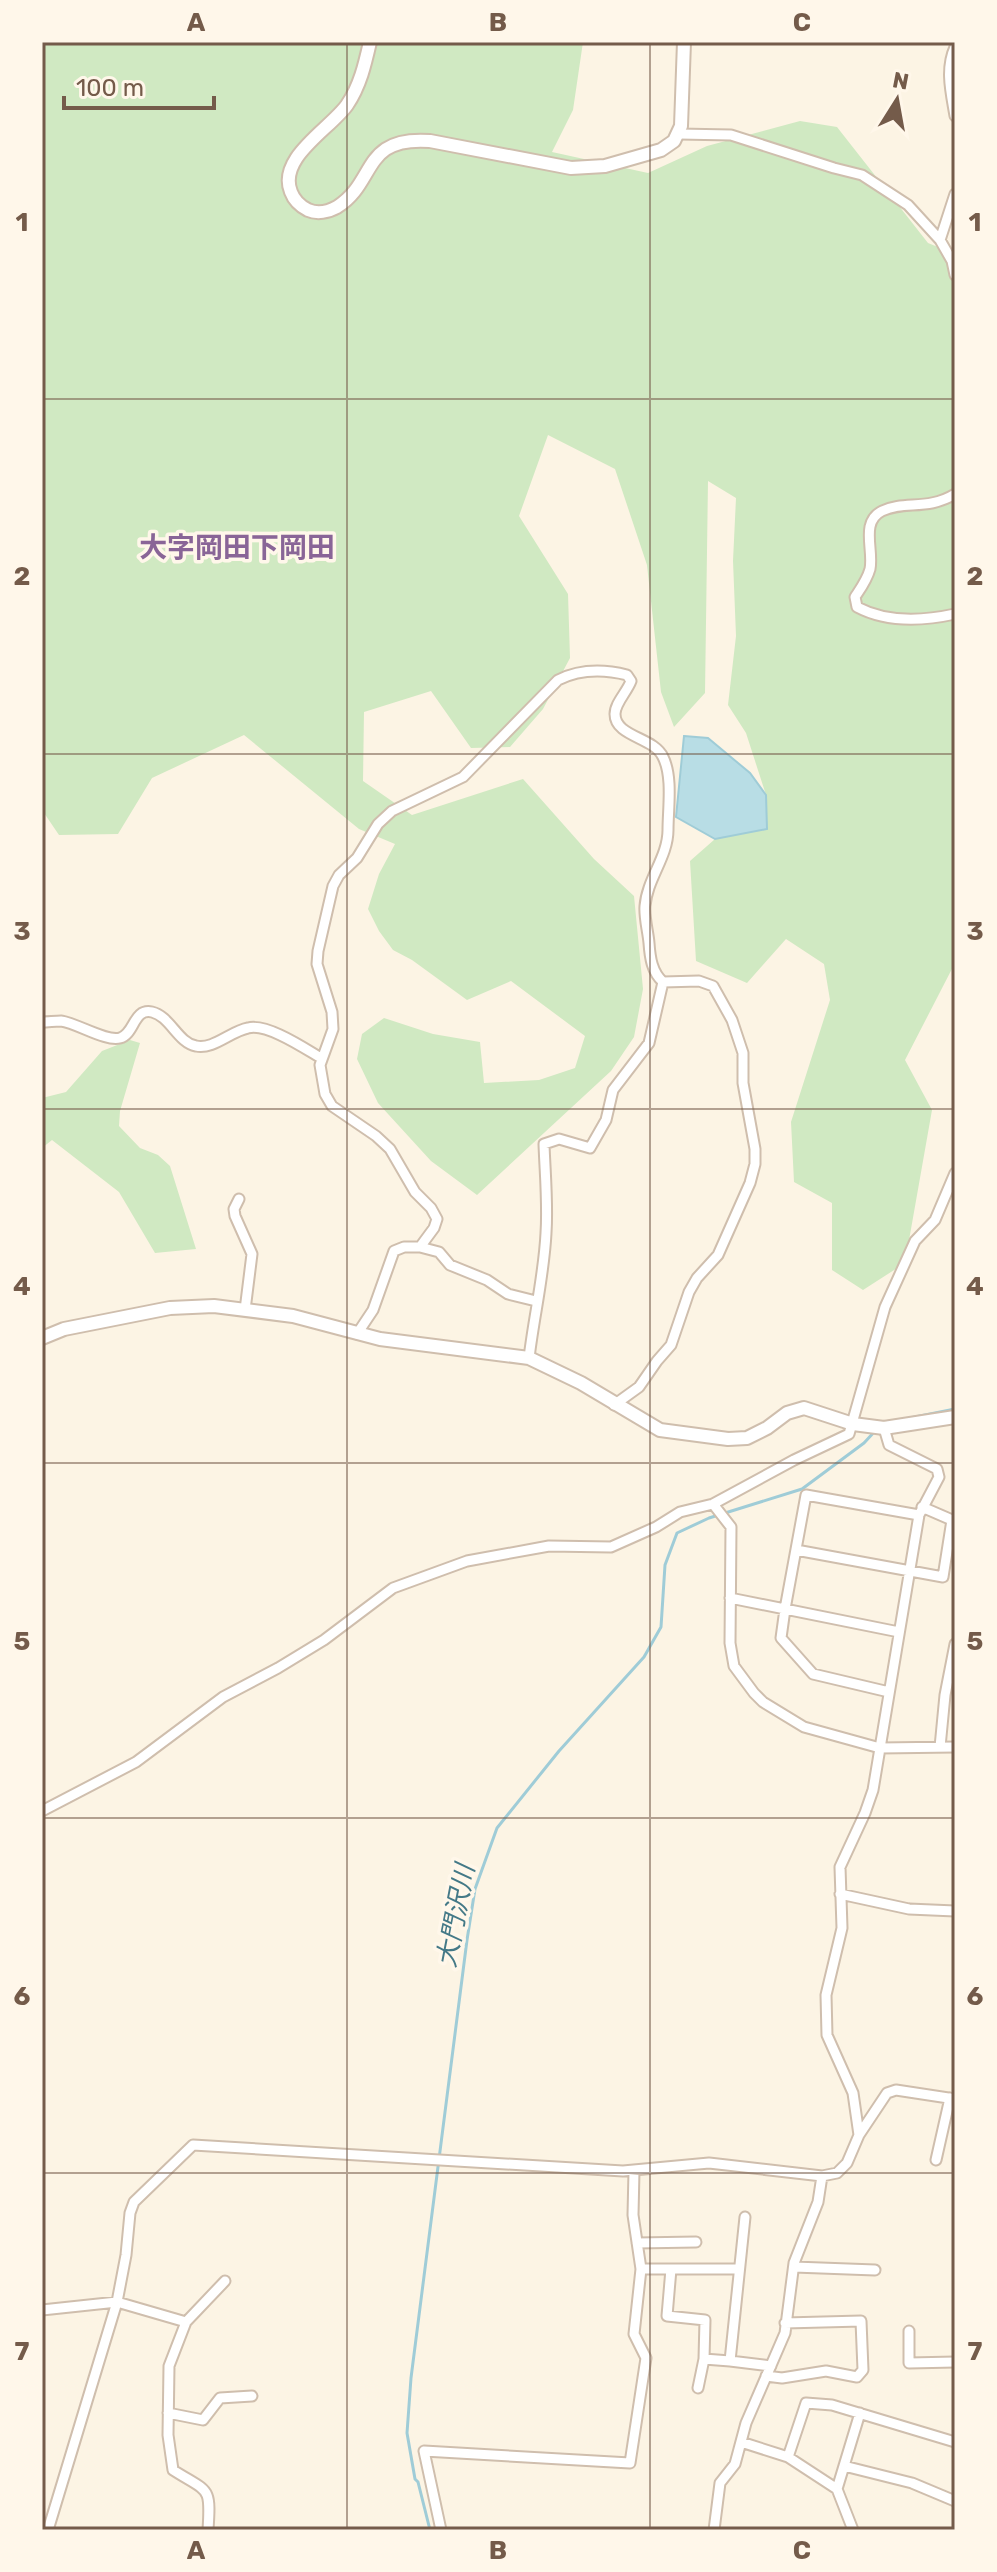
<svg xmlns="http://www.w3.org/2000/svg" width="997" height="2572" viewBox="0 0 997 2572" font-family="Rubik,'Noto Sans JP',sans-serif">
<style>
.green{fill:#d0e9c2}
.water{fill:#b8dde5;stroke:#9fccd7;stroke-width:2}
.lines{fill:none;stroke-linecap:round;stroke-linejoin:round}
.stream{stroke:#9fccd7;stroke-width:3}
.minor-casing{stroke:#cfbead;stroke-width:13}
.tertiary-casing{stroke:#cfbead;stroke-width:16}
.minor{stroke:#fff;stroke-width:9}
.tertiary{stroke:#fff;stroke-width:12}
.grid{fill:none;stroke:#745b4a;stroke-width:2;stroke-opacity:0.55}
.labels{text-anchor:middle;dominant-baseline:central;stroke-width:7;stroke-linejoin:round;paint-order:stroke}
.water-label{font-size:26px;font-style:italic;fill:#447987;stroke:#fff7ea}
.quarter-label{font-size:28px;font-weight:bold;fill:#896597;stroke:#fff7ea}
.neatline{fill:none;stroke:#745b4a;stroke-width:3}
.grid-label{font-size:26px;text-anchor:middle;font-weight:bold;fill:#745b4a}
</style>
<rect width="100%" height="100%" fill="#fcf4e4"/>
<path class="green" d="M42 42H583L573 110 552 152 648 173 707 146 800 121 837 127 928 243 955 254V963L905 1060 932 1110 905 1263 863 1290 832 1270V1203L794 1182 791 1122 830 1000 824 964 786 939 747 983 696 961 690 861 715 839 767 828 766 795 746 733 728 705 736 636 733 561 736 498 708 481 705 693 674 727 661 692 647 565 615 469 548 435 519 516 568 594 570 658 543 709 510 747 471 748 431 691 364 712 363 781 412 815 523 779 594 859 634 896 643 989 634 1037 611 1071 477 1195 431 1161 378 1103 357 1059 362 1034 384 1018 433 1034 480 1042 484 1083 539 1080 575 1068 585 1036 511 981 467 1000 412 960 393 950 379 931 368 909 379 874 395 844 359 829 244 735 152 778 118 834 59 835 42 810Z
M130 1040 140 1043 120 1111 119 1126 140 1148 158 1155 170 1166 196 1249 155 1253 119 1192 52 1140 42 1148V1098L66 1092 102 1051Z"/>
<path class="water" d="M684 736 708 738 750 773 766 795 767 829 715 839 676 817Z"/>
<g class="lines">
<path class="stream" d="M900 1420 955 1409
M430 2530 418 2482 415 2479 407 2433 411 2378 467 1940 475 1889 497 1828 559 1751 644 1657 661 1627 665 1565 677 1533 709 1518 802 1489 864 1443 876 1430"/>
<defs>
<path id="minor" d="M955 47C945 69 951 92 955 116
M679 134 731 135 834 168 862 175 908 205 940 240 952 261 955 275
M940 240 955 194
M955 494C927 511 905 500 882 511 860 522 874 550 870 569 867 580 861 588 855 597L857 607C887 623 923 621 955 614
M42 1022C48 1022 55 1021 61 1021 77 1023 106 1042 120 1038 135 1034 133 1008 152 1012 170 1016 178 1043 196 1046 213 1050 231 1031 248 1028 267 1023 304 1048 321 1058
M239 1199 234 1209 235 1216 252 1254 245 1310
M420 1247 439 1252 450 1265 487 1280 508 1294 536 1301
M357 1334 373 1310 394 1251 404 1247H420L434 1228 437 1219 431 1208 415 1192 390 1149 376 1136 332 1106 325 1094 320 1065 333 1029 332 1012 317 964 318 951 333 886 339 875 357 858 378 824 392 811 463 777 558 680C580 669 603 669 627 675L631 681C627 692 615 703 615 714 615 737 654 737 663 757 673 777 668 808 668 830 668 857 647 879 645 906 644 918 648 931 649 943 650 958 652 972 663 982
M529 1358C534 1316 544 1275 546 1233 548 1204 545 1173 544 1144L559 1139 590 1148 606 1120 613 1090 649 1043 663 982
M614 1405 639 1387 657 1361 671 1345 689 1292 697 1278 718 1255 750 1183 755 1164V1149L743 1083V1053L732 1020 713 986 699 981 663 982
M713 1504 731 1527 730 1643 734 1666 754 1693 763 1702 804 1727 880 1748 955 1747
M796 1550 943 1577 952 1520 922 1507
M730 1598 899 1632
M889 1692 813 1674 781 1638 785 1609 806 1495 919 1515
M940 1747 945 1695 955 1644
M42 1811 136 1762 223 1697 278 1668 324 1640 393 1588 467 1561 549 1546 611 1547 656 1527 680 1512 713 1504 794 1460 849 1434 885 1307 915 1241 935 1220 955 1173
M840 1894 909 1909 955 1911
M859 2135 853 2093 827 2035 826 1995 842 1928 840 1867 865 1813 873 1790 919 1515 939 1477 937 1469 889 1445 884 1428
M936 2160 950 2098
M745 2217 730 2361 771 2366
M637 2243 696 2242
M794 2267 875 2270
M641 2269H738
M671 2269 667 2316 705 2320 704 2359 730 2361
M42 2310 117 2302 186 2322
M909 2331V2363L955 2362
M766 2376 782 2378 826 2371 857 2377 863 2370 861 2321 785 2323
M698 2388 704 2359
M168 2413 203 2420 220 2398 252 2396
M741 2442 788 2457 837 2489 853 2530
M788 2457 806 2403 832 2405 955 2442
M844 2466 912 2483 955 2501
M837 2489 860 2413
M48 2530 117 2302 126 2255 130 2213 134 2202 193 2145 623 2171 709 2163 822 2176 837 2173 847 2163 859 2135 887 2093 896 2090 955 2099
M208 2530C211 2485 209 2493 173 2470L168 2435 169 2366 186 2322 225 2281
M441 2530 424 2451 630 2463 646 2358 634 2334 641 2269 633 2215 634 2171
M714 2530 720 2483 735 2464 746 2423 785 2333 794 2263 818 2202 822 2176"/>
<path id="tertiary" d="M370 42C365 64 360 86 347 105 330 129 277 158 291 192 294 200 300 206 308 210 317 214 328 212 337 207 377 182 361 136 430 141L571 168 605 166 661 150 674 141 681 126 684 42
M42 1338 64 1329 170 1308 214 1306 293 1316 380 1339 529 1358 581 1383 660 1430 728 1439 747 1438 767 1428 787 1413 804 1408 853 1424 884 1428 955 1417"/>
</defs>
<use href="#minor" class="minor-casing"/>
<use href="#tertiary" class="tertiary-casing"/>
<use href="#minor" class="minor"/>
<use href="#tertiary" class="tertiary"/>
</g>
<path class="grid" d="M347 42V2530M650 42V2530M42 399H955M42 754H955M42 1109H955M42 1463H955M42 1818H955M42 2173H955"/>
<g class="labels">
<g class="water-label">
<text transform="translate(456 1916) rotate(-79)">大門沢川</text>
</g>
<g class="quarter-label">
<text x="237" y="547">大字岡田下岡田</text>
</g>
</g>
<rect width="997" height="2572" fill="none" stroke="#fff7ea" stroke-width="88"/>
<g transform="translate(897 100) rotate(11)" stroke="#fff7ea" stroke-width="6" paint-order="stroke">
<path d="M0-6L14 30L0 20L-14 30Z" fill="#745b4a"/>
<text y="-12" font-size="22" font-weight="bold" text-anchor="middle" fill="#745b4a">N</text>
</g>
<path d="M64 96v12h150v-12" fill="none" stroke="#745b4a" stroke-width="4"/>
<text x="76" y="96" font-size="24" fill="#745b4a" stroke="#fff7ea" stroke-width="6" paint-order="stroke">100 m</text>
<rect x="44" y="44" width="909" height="2484" class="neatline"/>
<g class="grid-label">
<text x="196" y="31">A</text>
<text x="498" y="31">B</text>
<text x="802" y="31">C</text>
<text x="22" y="231">1</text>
<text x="975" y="231">1</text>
<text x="22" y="585">2</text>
<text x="975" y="585">2</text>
<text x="22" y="940">3</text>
<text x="975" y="940">3</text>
<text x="22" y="1295">4</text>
<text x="975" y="1295">4</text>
<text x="22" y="1650">5</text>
<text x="975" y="1650">5</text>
<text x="22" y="2005">6</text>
<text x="975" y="2005">6</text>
<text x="22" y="2360">7</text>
<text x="975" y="2360">7</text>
<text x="196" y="2559">A</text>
<text x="498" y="2559">B</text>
<text x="802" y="2559">C</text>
</g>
</svg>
